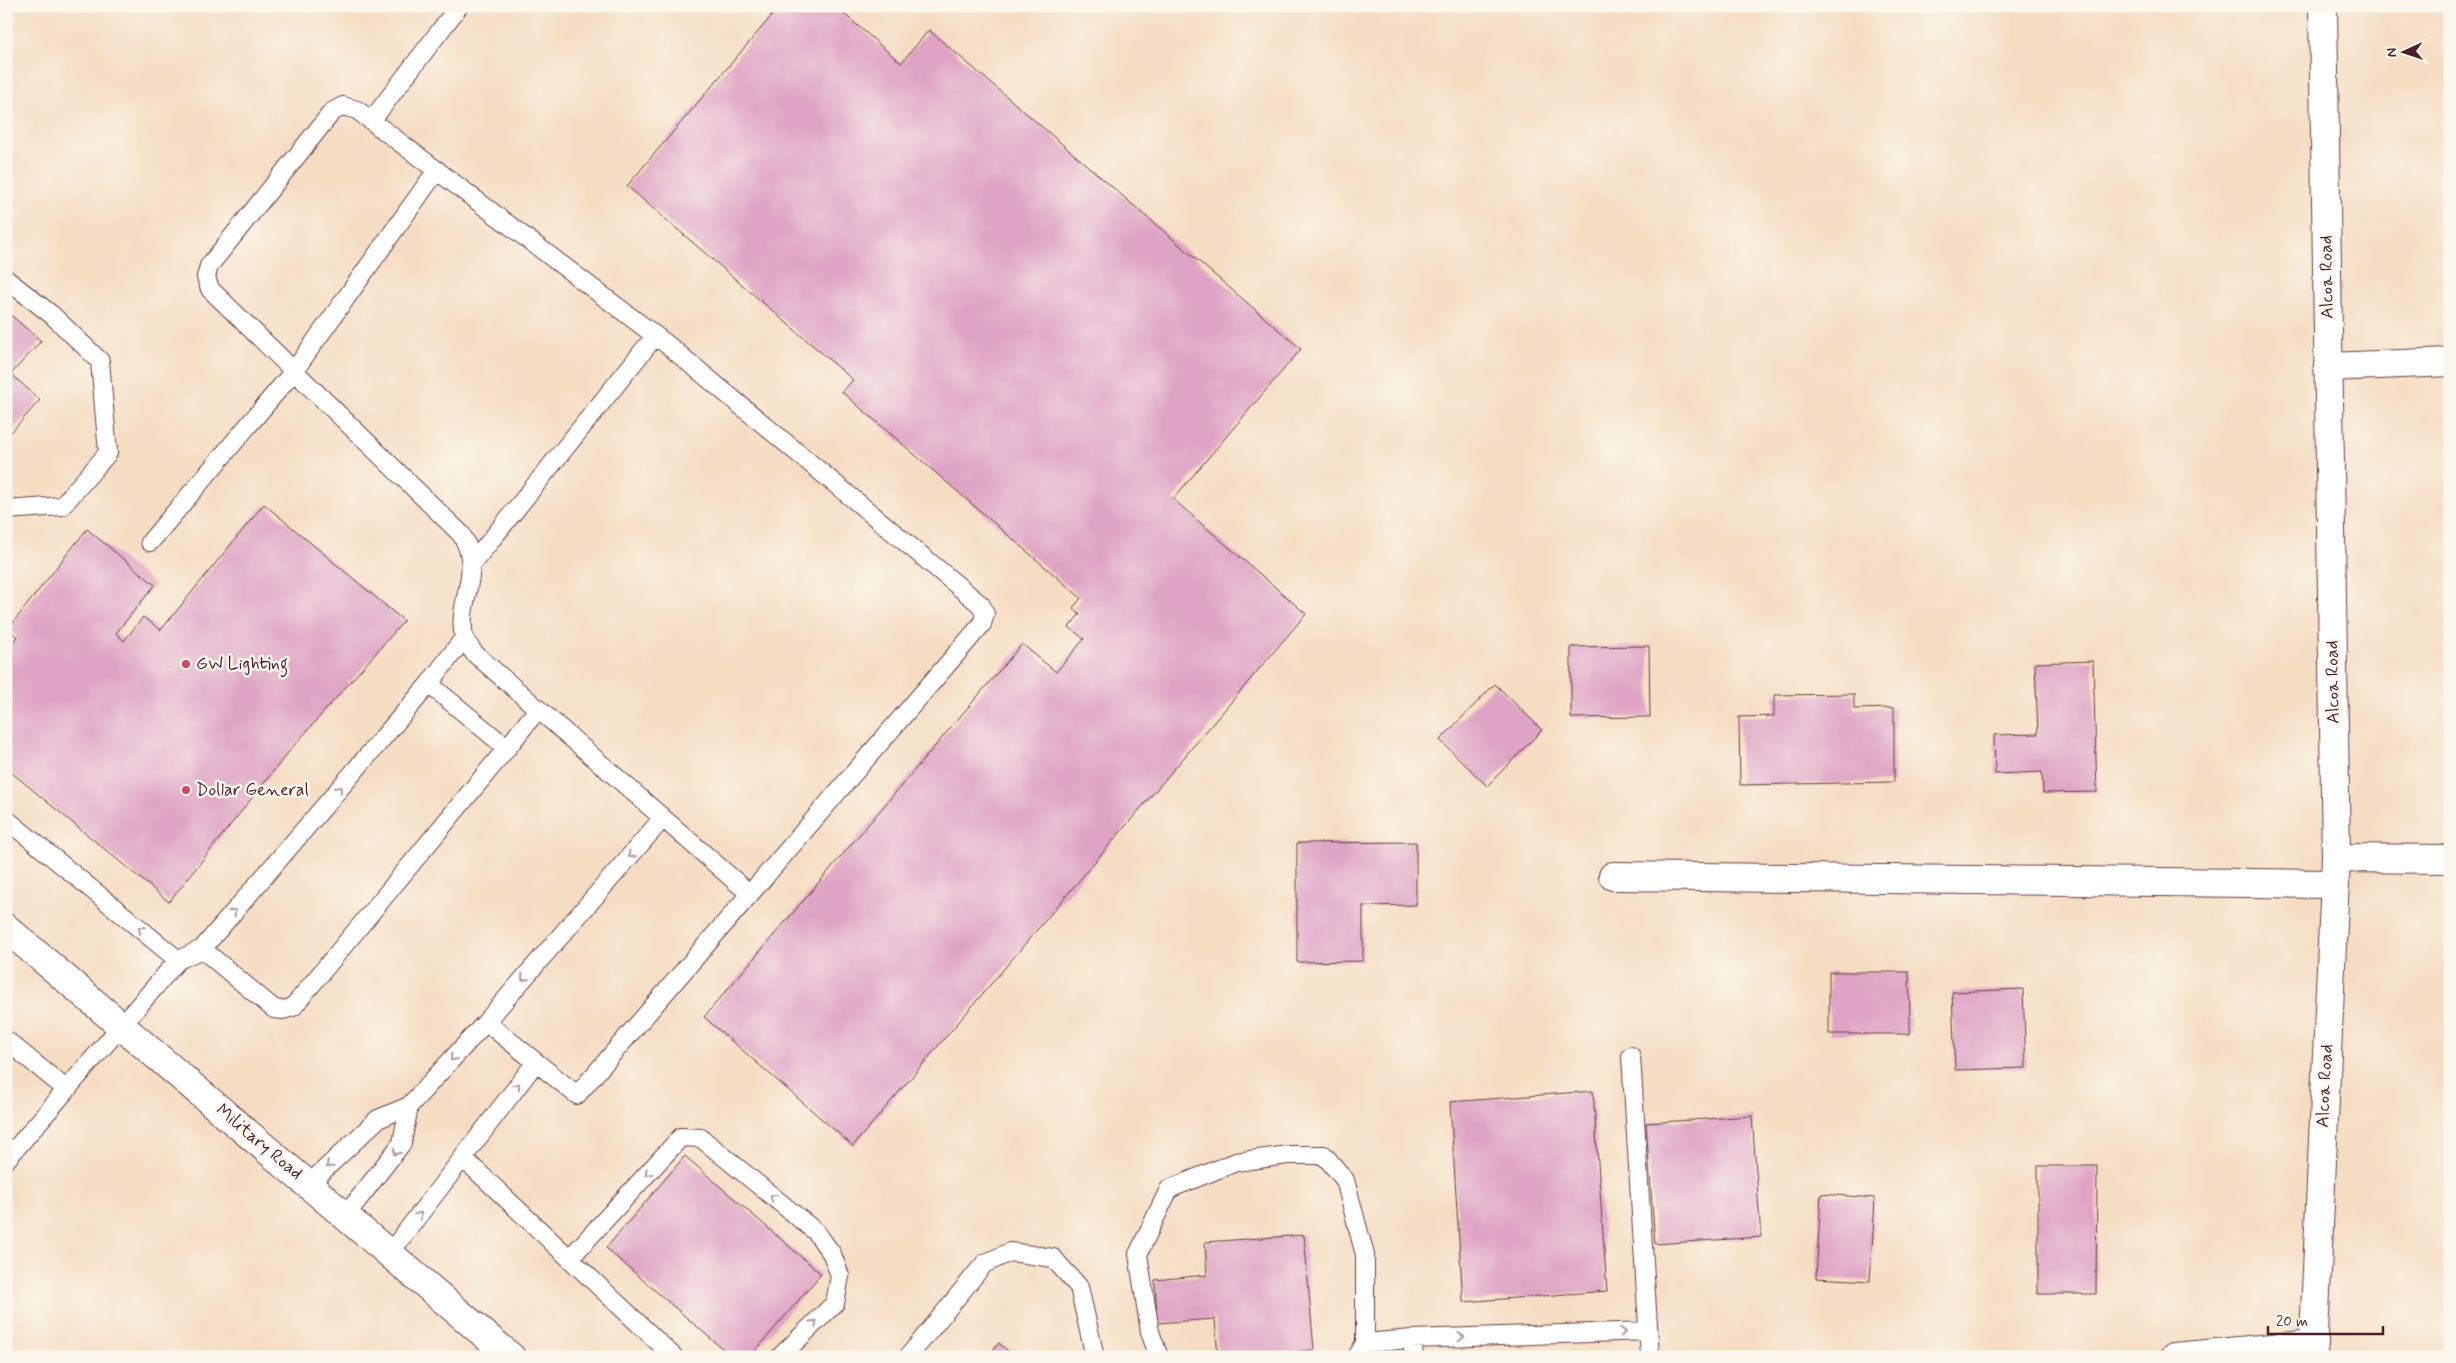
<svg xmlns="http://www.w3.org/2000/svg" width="2456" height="1363" viewBox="0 0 2456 1363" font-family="Mynerve,sans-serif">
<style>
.building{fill:#dfa4c5}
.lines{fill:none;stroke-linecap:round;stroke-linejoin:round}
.service-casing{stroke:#643c42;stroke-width:20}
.minor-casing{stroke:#643c42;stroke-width:30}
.tertiary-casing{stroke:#643c42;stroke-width:30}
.secondary-casing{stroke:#643c42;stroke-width:30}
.primary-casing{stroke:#643c42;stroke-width:30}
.service{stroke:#fff;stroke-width:18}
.minor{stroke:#fff;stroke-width:28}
.tertiary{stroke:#fff;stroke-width:28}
.secondary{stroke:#fff;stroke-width:28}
.primary{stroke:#fff;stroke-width:28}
.oneway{stroke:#ae9aa0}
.poi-dot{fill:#d1495b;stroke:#fbf7ec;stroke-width:2}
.labels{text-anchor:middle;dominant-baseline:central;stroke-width:5;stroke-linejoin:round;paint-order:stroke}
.street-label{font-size:18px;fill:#4a1f2b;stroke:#fbf7ec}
.poi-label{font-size:18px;fill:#4a1f2b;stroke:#fbf7ec;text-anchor:start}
</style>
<rect width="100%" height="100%" fill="#fbf7ec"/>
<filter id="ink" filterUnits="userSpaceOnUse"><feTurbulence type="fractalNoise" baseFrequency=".02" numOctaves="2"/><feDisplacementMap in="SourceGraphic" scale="10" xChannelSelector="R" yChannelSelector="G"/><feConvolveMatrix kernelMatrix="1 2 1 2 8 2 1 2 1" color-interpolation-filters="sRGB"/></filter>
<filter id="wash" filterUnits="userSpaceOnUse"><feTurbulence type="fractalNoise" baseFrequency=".0096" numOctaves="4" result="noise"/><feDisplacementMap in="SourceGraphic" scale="20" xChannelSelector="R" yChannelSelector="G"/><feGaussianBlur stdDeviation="1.12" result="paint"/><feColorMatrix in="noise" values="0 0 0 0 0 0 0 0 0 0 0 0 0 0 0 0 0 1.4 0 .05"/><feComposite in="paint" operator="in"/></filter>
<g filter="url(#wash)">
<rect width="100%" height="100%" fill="#f5ddc2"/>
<g id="blocks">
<path class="building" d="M780 6H835L901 63 929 30 1301 349 1173 499 1306 614 853 1146 704 1017 1022 644 1056 672 1084 639 1069 627 1080 614 1073 608 1081 598 842 392 853 380 627 186Z
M6 311 41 341 11 374 40 400 6 438Z
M264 504 404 621 291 749 169 902 6 768V650L17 637 8 629 87 529 155 585 116 633 124 641 143 617 161 630Z
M1649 646 1650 717 1571 718V647Z
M2093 661 2097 792 2043 793 2042 772 1995 774 1994 735 2038 734 2035 663Z
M1495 684 1542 730 1487 786 1440 740Z
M1854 694V709L1894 708V782L1740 785 1739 717 1774 716V695Z
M1416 842V905L1363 906V961L1297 962V843Z
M1829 972H1909L1910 1034H1829Z
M2023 989 2026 1068 1955 1070 1952 992Z
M1593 1091 1607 1291 1463 1302 1450 1102Z
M1752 1116 1761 1237 1655 1244 1646 1123Z
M685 1156 821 1274 750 1357H732L606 1248Z
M2038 1166H2097L2096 1294H2038Z
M1821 1194 1875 1198 1870 1281 1816 1278Z
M1304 1235 1314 1350 1218 1357 1215 1319 1157 1323 1155 1280 1207 1275 1205 1242Z
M999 1343 1015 1357H987Z"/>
</g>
</g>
<g filter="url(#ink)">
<use href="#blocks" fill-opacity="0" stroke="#643c42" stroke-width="1"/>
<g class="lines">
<defs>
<path id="service" d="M372 120 459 6
M6 279 52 315 100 361 108 453 62 506 6 510
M150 542 294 371 437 170
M471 565 655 336
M507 748 538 709
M6 819 178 960
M202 949 429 684 464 638
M486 1022 577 1095 982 624 985 614 981 605 669 346 357 110 343 106 332 112 209 266 206 277 210 289 461 534C485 571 456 600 464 637 465 642 471 648 474 653L750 894
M6 1040 67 1090
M1631 1056 1650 1357
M463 1158 674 1357
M6 1160 178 960 202 949 274 1009 283 1010 293 1007 507 748 429 684
M309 1184 378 1119 409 1106 486 1022 663 818
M346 1215 402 1143 409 1106
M389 1254 536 1062
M570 1258 681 1137 701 1138 816 1232 832 1254 840 1276 835 1303 780 1357
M1412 1339 1414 1357
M1365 1343 1412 1339 1648 1331
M908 1357 984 1264 1010 1252 1053 1258 1079 1287 1095 1357
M1159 1357 1150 1332 1138 1254 1169 1189 1236 1162 1288 1155H1324L1345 1180 1365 1255V1343L1357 1357"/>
<path id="minor" d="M2328 367 2450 362
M2336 858 2450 859
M1613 876 2335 884"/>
<path id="tertiary" d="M2174 1357 2314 1344"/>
<path id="secondary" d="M2313 1357 2336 858 2323 6"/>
<path id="primary" d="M6 928 511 1357"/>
</defs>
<use href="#service" class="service-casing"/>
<use href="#minor" class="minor-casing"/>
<use href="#tertiary" class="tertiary-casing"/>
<use href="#secondary" class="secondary-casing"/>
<use href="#primary" class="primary-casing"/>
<use href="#service" class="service"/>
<use href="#minor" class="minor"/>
<use href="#tertiary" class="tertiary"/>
<use href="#secondary" class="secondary"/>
<use href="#primary" class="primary"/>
</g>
<defs><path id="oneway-chevron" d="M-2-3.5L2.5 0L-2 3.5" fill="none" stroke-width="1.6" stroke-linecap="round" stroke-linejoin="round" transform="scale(1.25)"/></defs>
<g class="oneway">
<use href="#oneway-chevron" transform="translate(339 789) rotate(-49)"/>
<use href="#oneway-chevron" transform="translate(631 855) rotate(131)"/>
<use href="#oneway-chevron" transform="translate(233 912) rotate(-49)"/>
<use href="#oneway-chevron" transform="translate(141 929) rotate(-141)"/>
<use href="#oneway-chevron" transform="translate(524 978) rotate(131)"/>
<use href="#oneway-chevron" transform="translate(453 1058) rotate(132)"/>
<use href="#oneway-chevron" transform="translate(517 1086) rotate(-53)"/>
<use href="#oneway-chevron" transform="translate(396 1152) rotate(128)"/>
<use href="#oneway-chevron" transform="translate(329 1165) rotate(137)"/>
<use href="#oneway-chevron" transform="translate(648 1173) rotate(132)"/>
<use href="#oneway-chevron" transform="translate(773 1197) rotate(-141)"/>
<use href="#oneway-chevron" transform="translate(419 1215) rotate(-53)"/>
<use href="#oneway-chevron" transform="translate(814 1323) rotate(-44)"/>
<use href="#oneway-chevron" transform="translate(1623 1332) rotate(-2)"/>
<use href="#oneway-chevron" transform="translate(1461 1337) rotate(-2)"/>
</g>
</g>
<g class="poi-dot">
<circle cx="186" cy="664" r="5"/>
<circle cx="186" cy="790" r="5"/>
</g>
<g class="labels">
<g class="street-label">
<text transform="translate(2327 277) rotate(-91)">Alcoa Road</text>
<text transform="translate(2333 682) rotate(-91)">Alcoa Road</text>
<text transform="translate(2325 1086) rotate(-87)">Alcoa Road</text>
<text transform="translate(259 1142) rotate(40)">Military Road</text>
</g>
<g class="poi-label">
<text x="196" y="664">GW Lighting</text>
<text x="196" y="790">Dollar General</text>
</g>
</g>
<rect width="2456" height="1363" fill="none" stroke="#fbf7ec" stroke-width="25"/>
<g transform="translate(2404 52) rotate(267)" stroke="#fbf7ec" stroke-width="4" paint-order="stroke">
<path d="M0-4L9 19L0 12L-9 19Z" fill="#4a1f2b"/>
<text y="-8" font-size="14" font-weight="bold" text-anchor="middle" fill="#4a1f2b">N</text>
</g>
<path d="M2268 1326v8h115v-8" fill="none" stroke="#4a1f2b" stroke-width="2.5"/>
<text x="2276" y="1326" font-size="15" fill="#4a1f2b" stroke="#fbf7ec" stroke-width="4" paint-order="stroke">20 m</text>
</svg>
